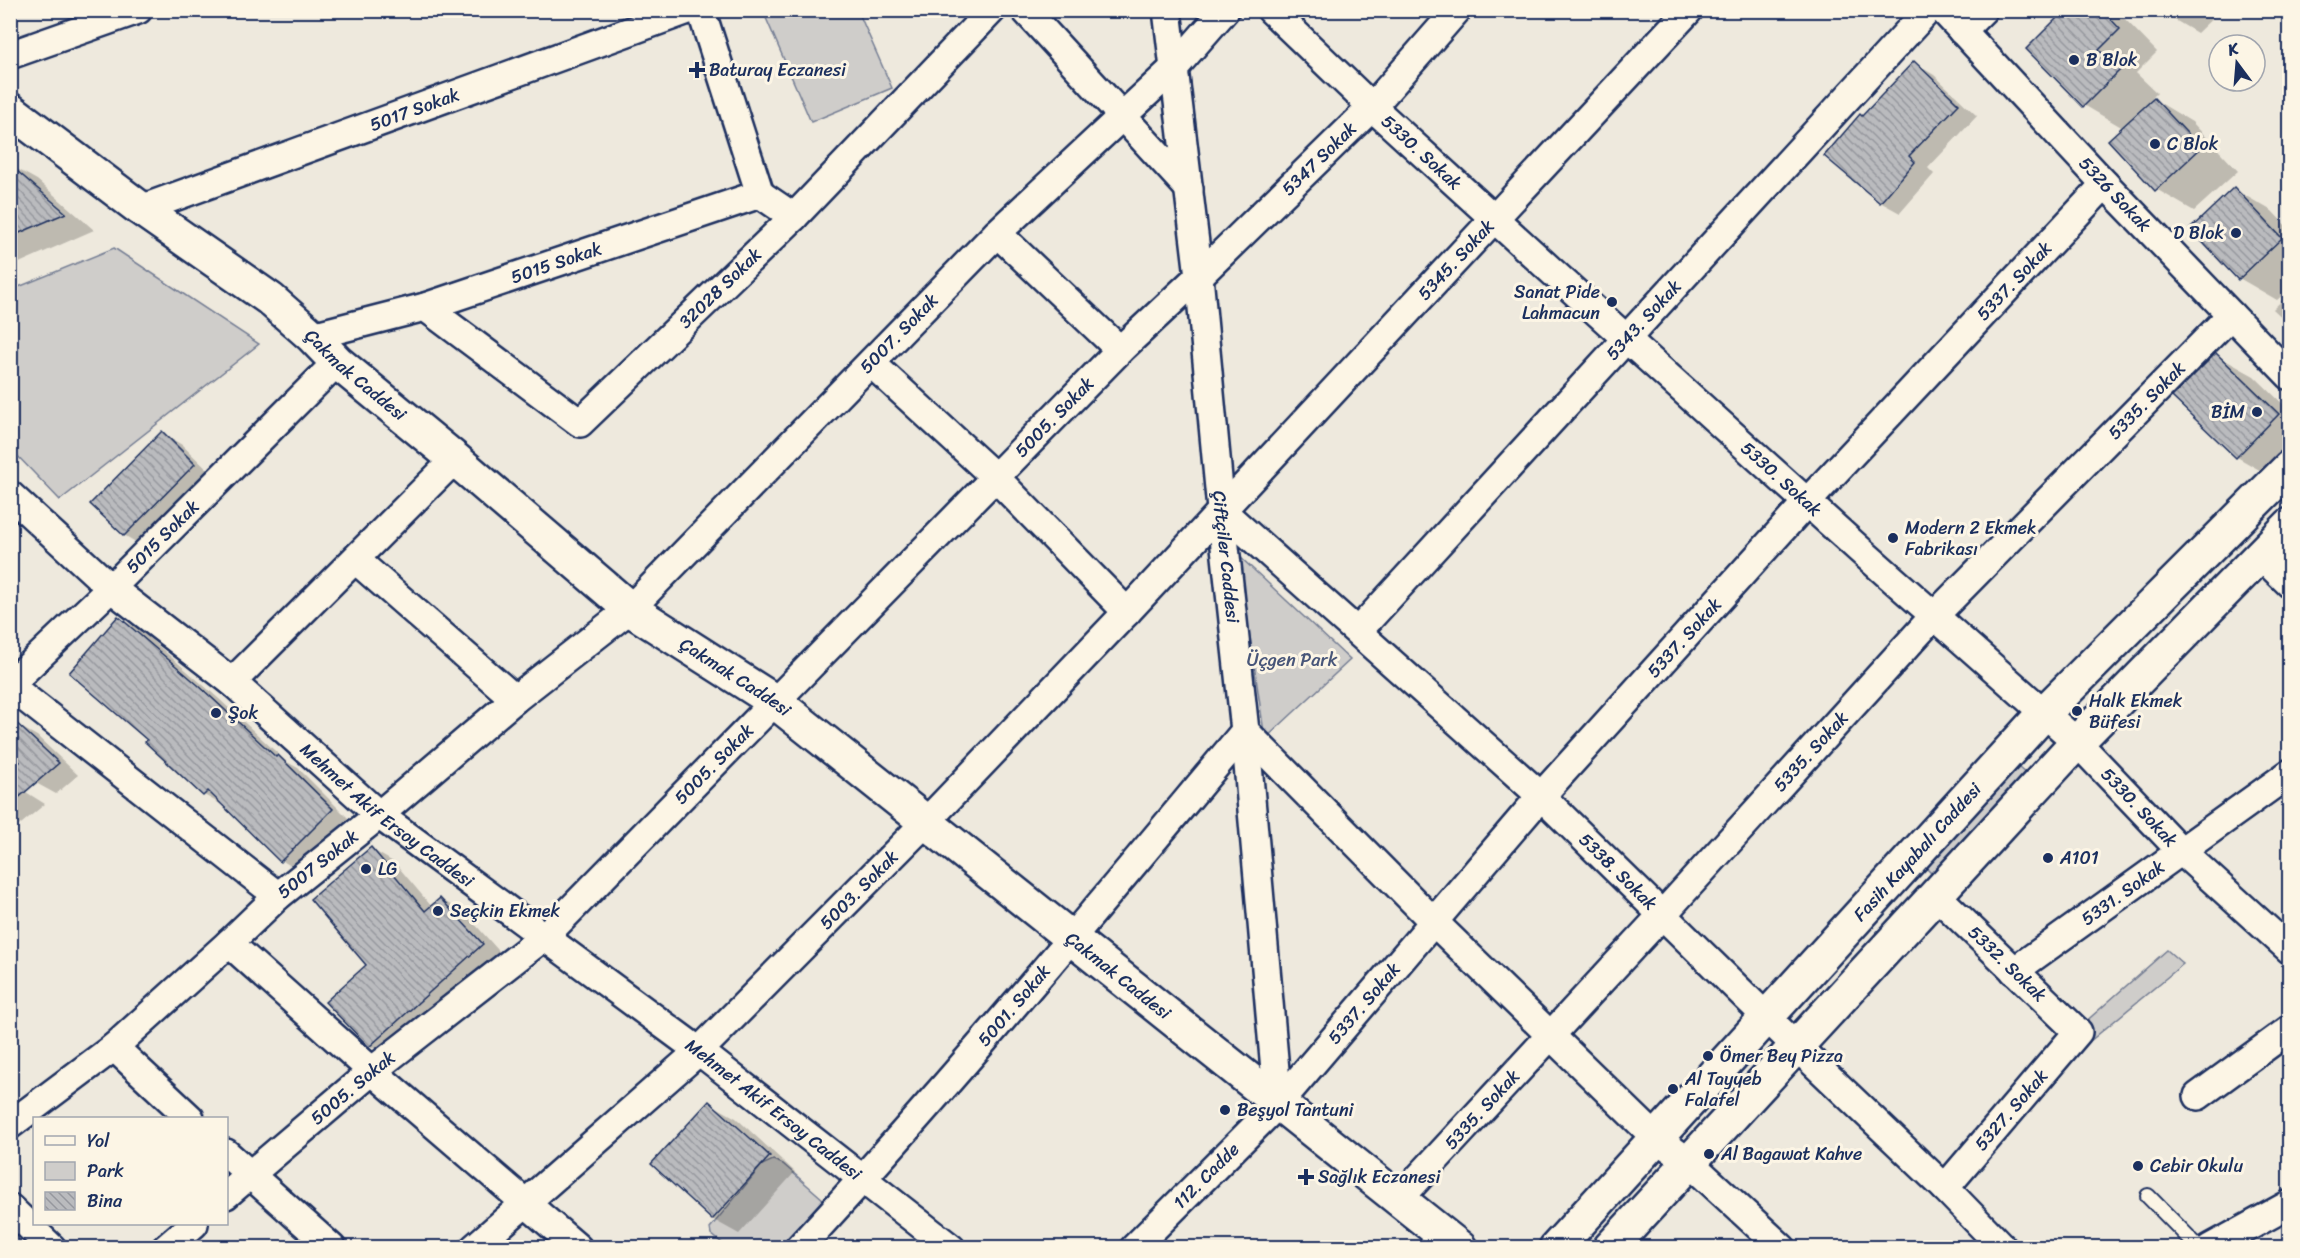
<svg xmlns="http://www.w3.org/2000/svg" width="2300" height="1258" viewBox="0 0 2300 1258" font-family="Sriracha,sans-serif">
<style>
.green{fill:#cfcdca;stroke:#757e94;stroke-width:1.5}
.shadow{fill:#0003}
.building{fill:url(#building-back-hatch);stroke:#1b2f5e;stroke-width:1.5}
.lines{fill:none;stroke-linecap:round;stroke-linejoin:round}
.service-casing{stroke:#1b2f5e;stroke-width:18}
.minor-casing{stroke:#1b2f5e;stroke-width:32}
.tertiary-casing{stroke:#1b2f5e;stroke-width:38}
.service{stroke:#fcf5e5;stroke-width:14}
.minor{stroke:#fcf5e5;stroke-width:27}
.tertiary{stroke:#fcf5e5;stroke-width:33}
.poi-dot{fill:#1b2f5e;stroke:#fcf5e5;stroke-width:2}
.labels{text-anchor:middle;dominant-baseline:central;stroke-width:6;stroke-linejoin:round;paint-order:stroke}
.poi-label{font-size:18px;fill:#1b2f5e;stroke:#fcf5e5;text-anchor:start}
.street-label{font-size:18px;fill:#1b2f5e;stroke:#fcf5e5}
.park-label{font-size:18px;fill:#485679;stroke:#fcf5e5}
</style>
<defs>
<pattern id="building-back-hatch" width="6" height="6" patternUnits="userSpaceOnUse" patternTransform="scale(1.5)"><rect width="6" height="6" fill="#babbbe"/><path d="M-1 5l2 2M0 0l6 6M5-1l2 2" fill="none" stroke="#96989e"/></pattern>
</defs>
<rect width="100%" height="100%" fill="#eee9dd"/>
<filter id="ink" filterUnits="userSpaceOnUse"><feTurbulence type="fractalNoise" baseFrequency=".0167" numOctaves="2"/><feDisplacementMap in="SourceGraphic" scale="12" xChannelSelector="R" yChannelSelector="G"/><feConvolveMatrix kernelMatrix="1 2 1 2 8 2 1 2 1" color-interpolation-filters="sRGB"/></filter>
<g filter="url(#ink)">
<path class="green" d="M763 11H858L892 88 811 122Z
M114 248 259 344 60 500 11 449V290Z
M1238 555 1350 660 1265 739Z
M2011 761 2034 781 1941 883 1918 860Z
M2167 950 2183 964 2089 1042 2083 1024Z
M773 1160 783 1164 824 1200 823 1209 785 1247H727L711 1234 710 1228 762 1165Z"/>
<path class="shadow" d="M2068 10H2112L2122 16 2157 52 2136 73 2157 93 2152 98 2192 122 2238 171 2194 211 2156 189 2123 128 2084 105Z
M2158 10H2221L2197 33Z
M1914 63 1934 75 1977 116 1928 168 1934 174 1900 213 1880 202 1862 117Z
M10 165 37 180 94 230 10 267Z
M2234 189 2272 211 2290 230V289L2277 300 2239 278Z
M2290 293V325L2273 309Z
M2216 355 2254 376 2290 411V464L2275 479 2237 457Z
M162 433 182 445 214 476 144 547 124 535Z
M119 618 139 629 218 698 287 762 298 768 351 821 301 872 281 860 224 806 204 795 147 742 149 740Z
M17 725 37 736 78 775 56 794 36 783Z
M10 782 45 804 10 833Z
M371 849 395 863 432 907 440 899 465 913 506 959 394 1060 370 1046 327 1002 368 965Z
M709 1103 736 1118 795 1172 739 1234 712 1219Z"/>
<path class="building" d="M2065 10H2102L2120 29 2099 50 2120 70 2083 107 2026 49Z
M1914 61 1959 104 1909 156 1915 162 1880 203 1824 156 1860 114 1862 116Z
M2154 98 2201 148 2155 191 2108 140Z
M10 165 66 213 10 237Z
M2234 187 2282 238 2238 280 2190 229Z
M2216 353 2279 414 2236 458 2172 397Z
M162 431 195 464 124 536 90 504Z
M118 616 198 685 276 757 278 755 333 809 280 862 208 791 203 796 145 742 147 740 69 673Z
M10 717 59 763 10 805V770L20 762 10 750Z
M371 847 425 911 440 898 483 944 369 1047 325 1002 366 965 310 899Z
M709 1101 770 1156 712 1220 651 1164Z"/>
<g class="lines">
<defs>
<path id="service" d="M2148 1196 2199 1248"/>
<g id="minor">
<path d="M701 10 760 194"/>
<path d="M1025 10 1189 189"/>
<path id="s1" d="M1167 10 1199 276 1221 510 1245 731 1278 1104"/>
<path id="s2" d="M1271 10 1372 107 1556 275 1860 550 2077 742 2180 850 2290 950"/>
<path id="s3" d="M1943 10 2105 184 2290 376"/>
<path d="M1962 31 1983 10"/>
<path d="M10 55 138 10"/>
<path id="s4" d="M141 209 688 10"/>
<path d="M997 233 1120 350"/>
<path id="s5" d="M425 307 580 423 794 217 992 10"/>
<path id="s6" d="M312 336 425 307 760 194 794 217"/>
<path d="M871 363 995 477 1127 612"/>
<path id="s7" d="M10 495 111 588 232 682 379 815 699 1051 951 1248"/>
<path id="s8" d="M1221 510 1541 796 1796 1046 1945 1188 2003 1248"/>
<path d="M2260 555 2290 584"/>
<path d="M356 560 515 699"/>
<path id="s9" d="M1358 631 1928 10"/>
<path d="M232 682 455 459"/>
<path id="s10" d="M10 684 111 588 337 362"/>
<path d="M10 686 278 896"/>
<path d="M1245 731 1434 922 1656 1138 1689 1162 1782 1248"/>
<path id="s11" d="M1936 895 2078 1032 1945 1188"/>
<path d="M229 943 372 1071 578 1248"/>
<path id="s12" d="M2014 971 2290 773"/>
<path d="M114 1047 190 1118"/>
<path d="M2198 1096 2290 1029"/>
<path id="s13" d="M10 1125 114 1047 229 943 278 896 379 815 515 699 630 609 997 233 1176 66 1225 10"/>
<path d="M226 1153 332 1248"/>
<path id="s14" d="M226 1195 372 1071 545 936 1120 350 1199 276 1372 107 1457 10"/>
<path id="s15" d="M1399 1199 1662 915 1934 616 2231 315"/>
<path d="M10 1208 52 1248"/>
<path d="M166 1248 194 1224"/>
<path id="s16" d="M474 1248 699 1051 926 822 1127 612 1689 10"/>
<path id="s17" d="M799 1248C954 1081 1099 905 1245 731"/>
<path id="s18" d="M1134 1248 1278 1104 1541 796 1807 502 2105 184"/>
<path d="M2210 1248 2290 1204"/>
</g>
<g id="tertiary">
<path id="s19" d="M10 110 141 209 270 299 312 336 337 362 455 459 630 609 774 701 1460 1248"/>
<path id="s20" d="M1556 1248 2044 713 2290 467"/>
<path d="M1610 1248 2077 742 2290 525"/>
</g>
</defs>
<use href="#service" class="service-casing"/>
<use href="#minor" class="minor-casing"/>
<use href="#tertiary" class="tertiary-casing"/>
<use href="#service" class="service"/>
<use href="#minor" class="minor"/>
<use href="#tertiary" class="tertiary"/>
</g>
</g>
<g class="poi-dot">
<circle cx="2074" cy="60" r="6"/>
<path d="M694 61h6v6h6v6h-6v6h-6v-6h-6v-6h6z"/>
<circle cx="2155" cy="144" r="6"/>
<circle cx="2236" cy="233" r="6"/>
<circle cx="1612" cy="302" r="6"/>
<circle cx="2257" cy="412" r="6"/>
<circle cx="1893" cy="538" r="6"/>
<circle cx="2077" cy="711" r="6"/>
<circle cx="216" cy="713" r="6"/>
<circle cx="2048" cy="858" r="6"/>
<circle cx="366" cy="869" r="6"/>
<circle cx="438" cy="911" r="6"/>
<circle cx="1708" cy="1056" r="6"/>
<circle cx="1673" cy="1089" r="6"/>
<circle cx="1225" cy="1110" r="6"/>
<circle cx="1709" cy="1154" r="6"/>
<circle cx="2138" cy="1166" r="6"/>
<path d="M1303 1168h6v6h6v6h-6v6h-6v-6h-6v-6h6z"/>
</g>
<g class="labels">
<g class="poi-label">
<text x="2086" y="60">B Blok</text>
<text x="709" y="70">Baturay Eczanesi</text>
<text x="2167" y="144">C Blok</text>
<text x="2224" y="233" text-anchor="end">D Blok</text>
<text x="1600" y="292" text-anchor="end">Sanat Pide<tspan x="1600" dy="21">Lahmacun</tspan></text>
<text x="2245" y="412" text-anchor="end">BİM</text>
<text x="1905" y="528">Modern 2 Ekmek<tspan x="1905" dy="21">Fabrikası</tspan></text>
<text x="2089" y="701">Halk Ekmek<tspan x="2089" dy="21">Büfesi</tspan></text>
<text x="228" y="713">Şok</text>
<text x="2060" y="858">A101</text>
<text x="378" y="869">LG</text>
<text x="450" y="911">Seçkin Ekmek</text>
<text x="1720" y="1056">Ömer Bey Pizza</text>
<text x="1685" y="1079">Al Tayyeb<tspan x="1685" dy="21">Falafel</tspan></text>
<text x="1237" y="1110">Beşyol Tantuni</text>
<text x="1721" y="1154">Al Bagawat Kahve</text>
<text x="2150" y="1166">Cebir Okulu</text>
<text x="1318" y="1177">Sağlık Eczanesi</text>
</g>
<g class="street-label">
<text stroke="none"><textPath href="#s4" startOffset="291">5017 Sokak</textPath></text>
<text stroke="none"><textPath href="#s2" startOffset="207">5330. Sokak</textPath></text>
<text stroke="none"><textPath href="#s14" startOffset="1508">5347 Sokak</textPath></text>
<text stroke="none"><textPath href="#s3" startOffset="252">5326 Sokak</textPath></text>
<text stroke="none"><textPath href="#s16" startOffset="1394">5345. Sokak</textPath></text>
<text stroke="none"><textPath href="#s6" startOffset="255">5015 Sokak</textPath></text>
<text stroke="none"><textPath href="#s18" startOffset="1308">5337. Sokak</textPath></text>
<text stroke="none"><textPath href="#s5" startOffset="388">32028 Sokak</textPath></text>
<text stroke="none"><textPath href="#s9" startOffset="422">5343. Sokak</textPath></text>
<text stroke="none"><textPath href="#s13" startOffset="1192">5007. Sokak</textPath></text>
<text stroke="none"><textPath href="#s19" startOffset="436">Çakmak Caddesi</textPath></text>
<text stroke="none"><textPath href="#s15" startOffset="1094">5335. Sokak</textPath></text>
<text stroke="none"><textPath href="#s14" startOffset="1138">5005. Sokak</textPath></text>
<text stroke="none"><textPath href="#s2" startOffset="693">5330. Sokak</textPath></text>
<text stroke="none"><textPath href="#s10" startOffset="212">5015 Sokak</textPath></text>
<text stroke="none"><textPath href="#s1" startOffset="550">Çiftçiler Caddesi</textPath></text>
<text stroke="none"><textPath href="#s18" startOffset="822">5337. Sokak</textPath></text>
<text stroke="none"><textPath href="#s19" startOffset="922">Çakmak Caddesi</textPath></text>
<text stroke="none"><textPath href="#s15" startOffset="608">5335. Sokak</textPath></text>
<text stroke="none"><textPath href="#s14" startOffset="652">5005. Sokak</textPath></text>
<text stroke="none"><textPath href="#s2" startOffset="1179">5330. Sokak</textPath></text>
<text stroke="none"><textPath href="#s7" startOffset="495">Mehmet Akif Ersoy Caddesi</textPath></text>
<text stroke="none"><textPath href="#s20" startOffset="536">Fasih Kayabalı Caddesi</textPath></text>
<text stroke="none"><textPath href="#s13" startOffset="404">5007 Sokak</textPath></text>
<text stroke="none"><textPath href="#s8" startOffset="537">5338. Sokak</textPath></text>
<text stroke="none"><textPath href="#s16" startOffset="526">5003. Sokak</textPath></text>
<text stroke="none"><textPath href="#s12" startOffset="134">5331. Sokak</textPath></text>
<text stroke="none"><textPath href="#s11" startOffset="99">5332. Sokak</textPath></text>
<text stroke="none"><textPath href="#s19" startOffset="1408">Çakmak Caddesi</textPath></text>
<text stroke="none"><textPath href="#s18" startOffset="336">5337. Sokak</textPath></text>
<text stroke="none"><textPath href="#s17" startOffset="324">5001. Sokak</textPath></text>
<text stroke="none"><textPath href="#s14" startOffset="166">5005. Sokak</textPath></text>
<text stroke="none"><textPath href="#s7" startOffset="981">Mehmet Akif Ersoy Caddesi</textPath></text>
<text stroke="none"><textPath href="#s15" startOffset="122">5335. Sokak</textPath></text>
<text transform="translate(2011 1110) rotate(-49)">5327. Sokak</text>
<text stroke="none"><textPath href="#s18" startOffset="102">112. Cadde</textPath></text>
</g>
<g class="park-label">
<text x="1292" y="660">Üçgen Park</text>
</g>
</g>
<rect width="2300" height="1258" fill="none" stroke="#fcf5e5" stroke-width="36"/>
<rect x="18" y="18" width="2264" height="1222" fill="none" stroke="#1b2f5e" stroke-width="2" filter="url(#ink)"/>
<rect x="33" y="1117" width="195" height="108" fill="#fcf5e5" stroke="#a2a6af" stroke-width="1.5"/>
<rect x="45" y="1136" width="30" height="9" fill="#fcf5e5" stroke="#a2a6af" stroke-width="1.5"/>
<text x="87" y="1147" font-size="18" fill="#1b2f5e">Yol</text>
<rect x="45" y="1162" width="30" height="18" fill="#cfcdca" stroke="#a2a6af" stroke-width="1.5"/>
<text x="87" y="1177" font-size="18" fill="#1b2f5e">Park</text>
<rect x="45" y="1192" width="30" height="18" fill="url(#building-back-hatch)" stroke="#a2a6af" stroke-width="1.5"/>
<text x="87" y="1207" font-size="18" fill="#1b2f5e">Bina</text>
<g transform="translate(2237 63) rotate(344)"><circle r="28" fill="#fcf5e5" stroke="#a2a6af" stroke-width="1.5"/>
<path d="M0-4.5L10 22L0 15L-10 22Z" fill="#1b2f5e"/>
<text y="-9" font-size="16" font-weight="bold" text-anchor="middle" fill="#1b2f5e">K</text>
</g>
</svg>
